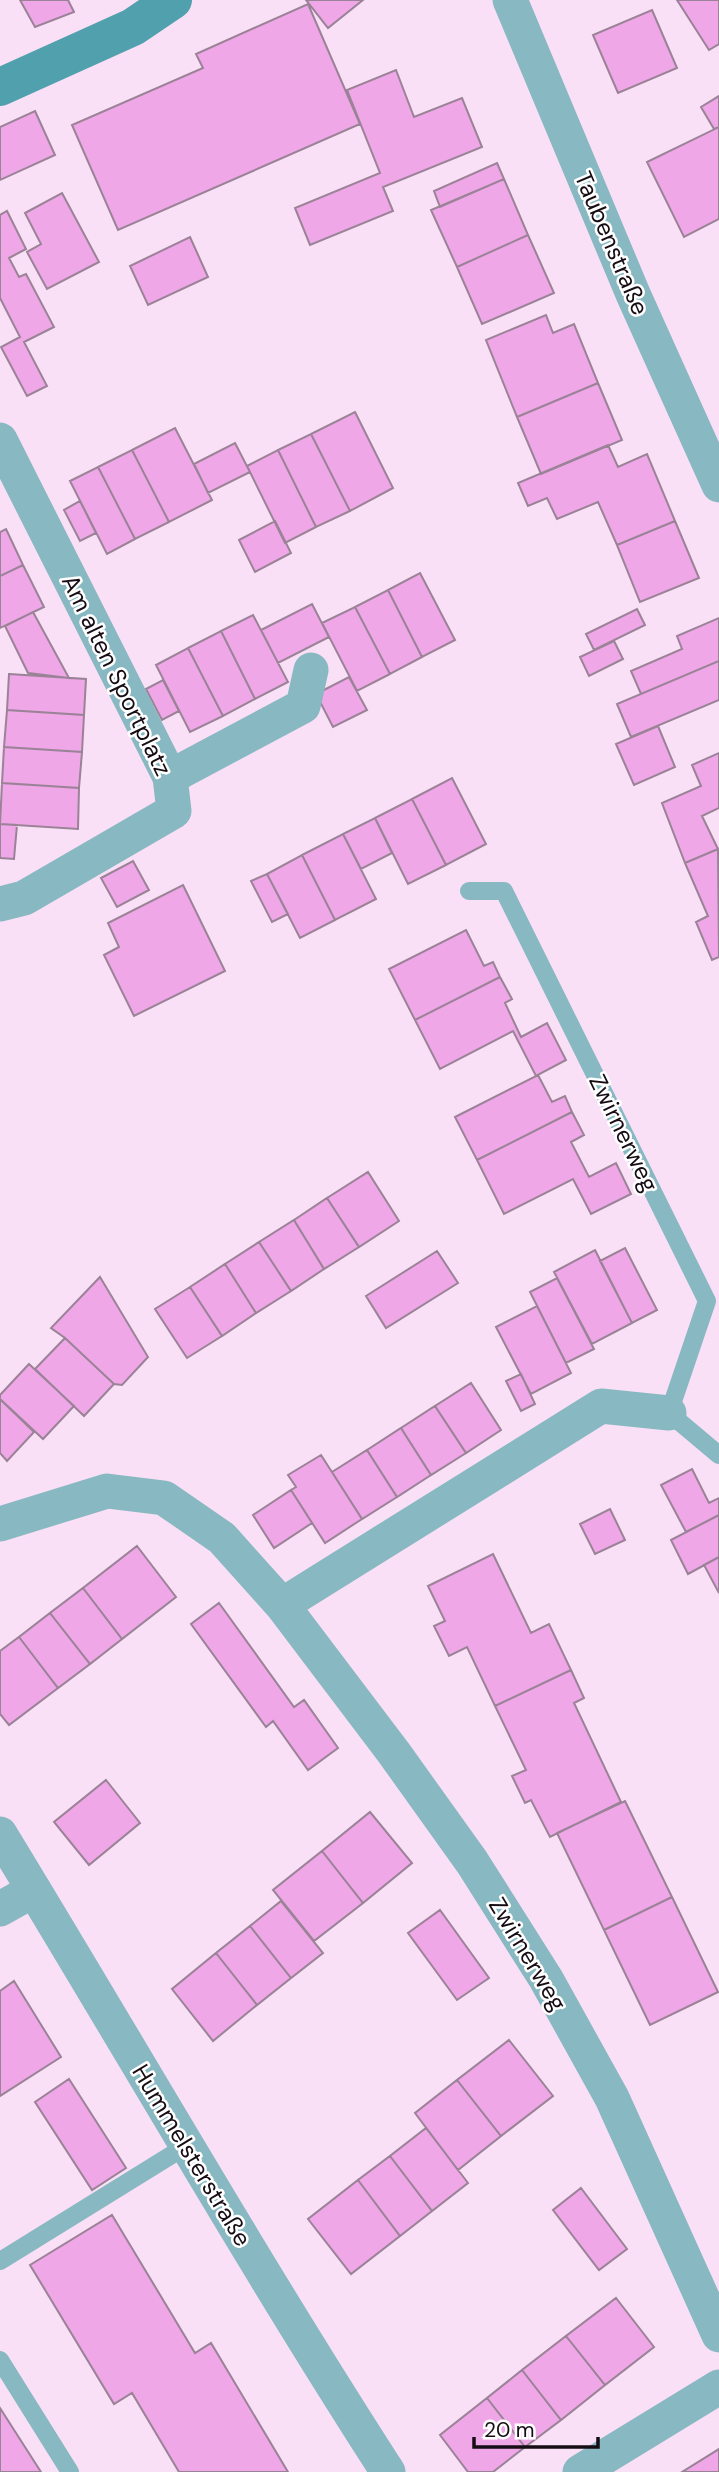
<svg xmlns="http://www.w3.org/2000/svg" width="719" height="2472" viewBox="0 0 719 2472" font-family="'DM Sans',sans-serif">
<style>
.building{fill:#efa7e7;stroke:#9a8297;stroke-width:2}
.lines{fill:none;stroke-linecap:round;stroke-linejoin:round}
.lane{stroke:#88b8c1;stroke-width:18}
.street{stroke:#88b8c1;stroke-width:35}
.secondary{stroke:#51a0ad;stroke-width:38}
.labels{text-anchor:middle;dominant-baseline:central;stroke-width:5;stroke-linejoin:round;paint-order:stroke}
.street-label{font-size:24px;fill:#150c14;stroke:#fff}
</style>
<rect width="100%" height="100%" fill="#fae0f6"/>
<path class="building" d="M20 0H68L74 12 35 27Z
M306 0H363L328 28Z
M677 0H719V44L709 50Z
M308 4 360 124 118 230 72 125 203 68 196 54Z
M652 10 677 68 618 93 593 35Z
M396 70 414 117 462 98 482 147 383 187 393 211 310 245 295 208 380 173 347 90Z
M719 96V127L714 129 701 107Z
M35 111 55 155 0 180V127Z
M719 127V219L684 237 647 162Z
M497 163 504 179 440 207 434 191Z
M504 179 528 235 457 267 431 210Z
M62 193 99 262 47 289 27 252 41 244 25 213Z
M7 211 26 249 9 258 19 277 26 274 54 327 24 342 47 386 27 396 1 347 20 337 0 298V215Z
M528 235 554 293 482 324 457 267Z
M190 237 208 277 148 305 130 266Z
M546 315 553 333 574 324 598 383 517 417 486 340Z
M598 383 622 440 541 474 517 417Z
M355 412 393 488 350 511 311 434Z
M175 428 212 500 169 522 132 450Z
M311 434 350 511 316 527 278 450Z
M235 443 250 472 208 493 194 464Z
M608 445 618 467 647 454 675 521 617 545 598 502 557 519 547 498 528 506 518 483Z
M132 450 169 522 135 539 98 467Z
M278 450 316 527 285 543 247 466Z
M98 467 135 539 107 554 70 481Z
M80 501 96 533 80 541 64 510Z
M275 521 291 553 255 572 239 540Z
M675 521 699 578 640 602 617 545Z
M6 529 23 565 0 576V532Z
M23 565 44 607 0 628V576Z
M420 573 455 640 422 657 388 590Z
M388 590 422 657 390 674 355 607Z
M312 604 329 637 278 663 261 630Z
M355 607 390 674 357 691 322 623Z
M637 609 645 625 594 650 586 634Z
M33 612 69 678 28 673 5 626Z
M253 615 288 682 255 699 221 631Z
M719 618V661L641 694 631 671 682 649 677 636Z
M221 631 255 699 223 716 188 648Z
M614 641 623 659 589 676 580 657Z
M188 648 223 716 190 732 156 665Z
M719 661V700L631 737 617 704Z
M9 674 86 679 84 715 7 710Z
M349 677 367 710 333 727 316 694Z
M163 680 179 711 162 720 146 689Z
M7 710 84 715 82 752 4 747Z
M658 726 675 767 634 785 616 744Z
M4 747 82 752 79 788 2 783Z
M719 753V808L702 816 718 849 685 863 662 803 701 786 692 765Z
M452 778 486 844 446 865 412 799Z
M2 783 79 788 78 829 0 824Z
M412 799 446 865 408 884 375 818Z
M375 818 392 853 361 869 343 834Z
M0 824 17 825 14 859 0 858Z
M343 834 376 899 335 920 302 855Z
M718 849 719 957 712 960 696 922 708 916 685 863Z
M302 855 335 920 300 938 267 874Z
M133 861 149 890 117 907 101 878Z
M267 874 288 914 272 922 251 881Z
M183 885 225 971 134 1016 104 955 119 947 108 923Z
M466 930 484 966 493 962 500 977 415 1020 389 969Z
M500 977 512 999 505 1003 521 1037 547 1023 566 1060 536 1076 513 1031 440 1069 415 1020Z
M538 1075 552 1102 565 1096 572 1112 477 1160 455 1117Z
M572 1112 584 1135 571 1142 589 1177 616 1163 631 1194 591 1214 573 1179 504 1214 477 1160Z
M368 1172 399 1221 359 1247 327 1198Z
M327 1198 359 1247 324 1269 294 1220Z
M294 1220 324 1269 291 1291 259 1242Z
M259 1242 291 1291 256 1313 225 1264Z
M625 1248 657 1310 632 1323 600 1261Z
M595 1250 632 1323 592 1344 554 1272Z
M437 1251 458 1283 386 1328 366 1296Z
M225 1264 256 1313 222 1336 190 1287Z
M100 1277 148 1357 122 1385 114 1384 65 1338 51 1328Z
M557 1278 594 1349 566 1363 530 1292Z
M190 1287 222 1336 187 1358 155 1309Z
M537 1306 571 1373 531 1394 496 1327Z
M65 1338 114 1384 84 1416 35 1369Z
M29 1364 74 1406 43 1439 0 1399V1395Z
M521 1374 535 1404 521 1411 506 1381Z
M471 1383 501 1430 466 1453 435 1406Z
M0 1399 34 1432 7 1461 0 1453Z
M435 1406 466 1453 431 1475 401 1428Z
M401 1428 431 1475 397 1497 367 1450Z
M367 1450 397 1497 362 1519 332 1472Z
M321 1455 362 1519 325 1543 291 1490 296 1487 288 1475Z
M692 1469 709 1503 719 1498V1515L686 1532 661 1485Z
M291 1490 312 1523 274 1548 253 1515Z
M610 1509 625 1540 595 1554 580 1524Z
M719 1515V1557L688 1574 671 1540Z
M137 1546 176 1597 122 1639 83 1588Z
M493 1554 531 1633 549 1624 571 1670 495 1706 467 1647 449 1656 434 1626 445 1621 428 1586Z
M719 1557V1593L704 1565Z
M83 1588 122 1639 90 1664 50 1613Z
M219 1603 294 1707 304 1700 338 1748 308 1770 273 1721 266 1727 191 1624Z
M50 1613 90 1664 58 1688 19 1637Z
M19 1637 58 1688 9 1725 0 1714V1651Z
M571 1670 584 1698 574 1703 621 1802 550 1837 531 1800 525 1803 512 1776 526 1770 495 1706Z
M106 1780 140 1823 89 1865 54 1822Z
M625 1801 672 1897 604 1930 557 1833Z
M370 1812 412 1863 363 1903 322 1851Z
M322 1851 363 1903 314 1941 273 1890Z
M672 1897 718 1992 650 2025 604 1930Z
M281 1901 323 1953 291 1978 250 1926Z
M440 1910 489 1978 457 2000 408 1933Z
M250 1926 291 1978 257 2005 216 1953Z
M216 1953 257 2005 213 2041 172 1989Z
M14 1981 61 2057 0 2096V1991Z
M509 2040 553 2096 501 2136 457 2080Z
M69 2079 126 2168 92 2190 35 2102Z
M457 2080 501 2136 458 2170 415 2113Z
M426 2128 468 2183 432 2211 390 2156Z
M390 2156 432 2211 400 2236 358 2180Z
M358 2180 400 2236 351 2274 308 2219Z
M581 2188 627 2249 599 2270 553 2210Z
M112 2215 195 2353 211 2343 288 2472H179L132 2393 114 2404 30 2265Z
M616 2298 654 2347 605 2385 566 2336Z
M566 2336 605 2385 561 2420 522 2370Z
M522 2370 561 2420 525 2447 487 2398Z
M487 2398 525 2447 493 2472H468L440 2435Z
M0 2408 41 2472H0Z
M719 2449V2472H682Z"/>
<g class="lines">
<path class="lane" d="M469 891H504L707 1301 669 1413 719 1455
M0 2261 186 2146
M0 2360 70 2472"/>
<path class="street" d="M510 0 633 294 719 485
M0 440 170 777 174 811 24 898 0 904
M170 777 303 706 311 670
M0 1524 107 1491 164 1498 222 1538 282 1605 394 1753 472 1862 546 1979 612 2098 719 2335
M282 1605 601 1406 669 1413
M0 1834C130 2047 253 2263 388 2472
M0 1909 34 1890
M580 2472 719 2387"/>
<path class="secondary" d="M0 87 133 27 173 0"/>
</g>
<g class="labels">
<g class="street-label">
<text transform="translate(612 243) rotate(67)">Taubenstraße</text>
<text transform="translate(117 675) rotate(64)">Am alten Sportplatz</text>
<text transform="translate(624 1133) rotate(64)">Zwirnerweg</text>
<text transform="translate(528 1954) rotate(59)">Zwirnerweg</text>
<text transform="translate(192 2155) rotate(59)">Hummelsterstraße</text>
</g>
</g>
<path d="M474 2437v10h124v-10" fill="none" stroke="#150c14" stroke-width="3.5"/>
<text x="484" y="2437" font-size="21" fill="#150c14" stroke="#ffffff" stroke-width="5" paint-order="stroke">20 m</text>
</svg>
